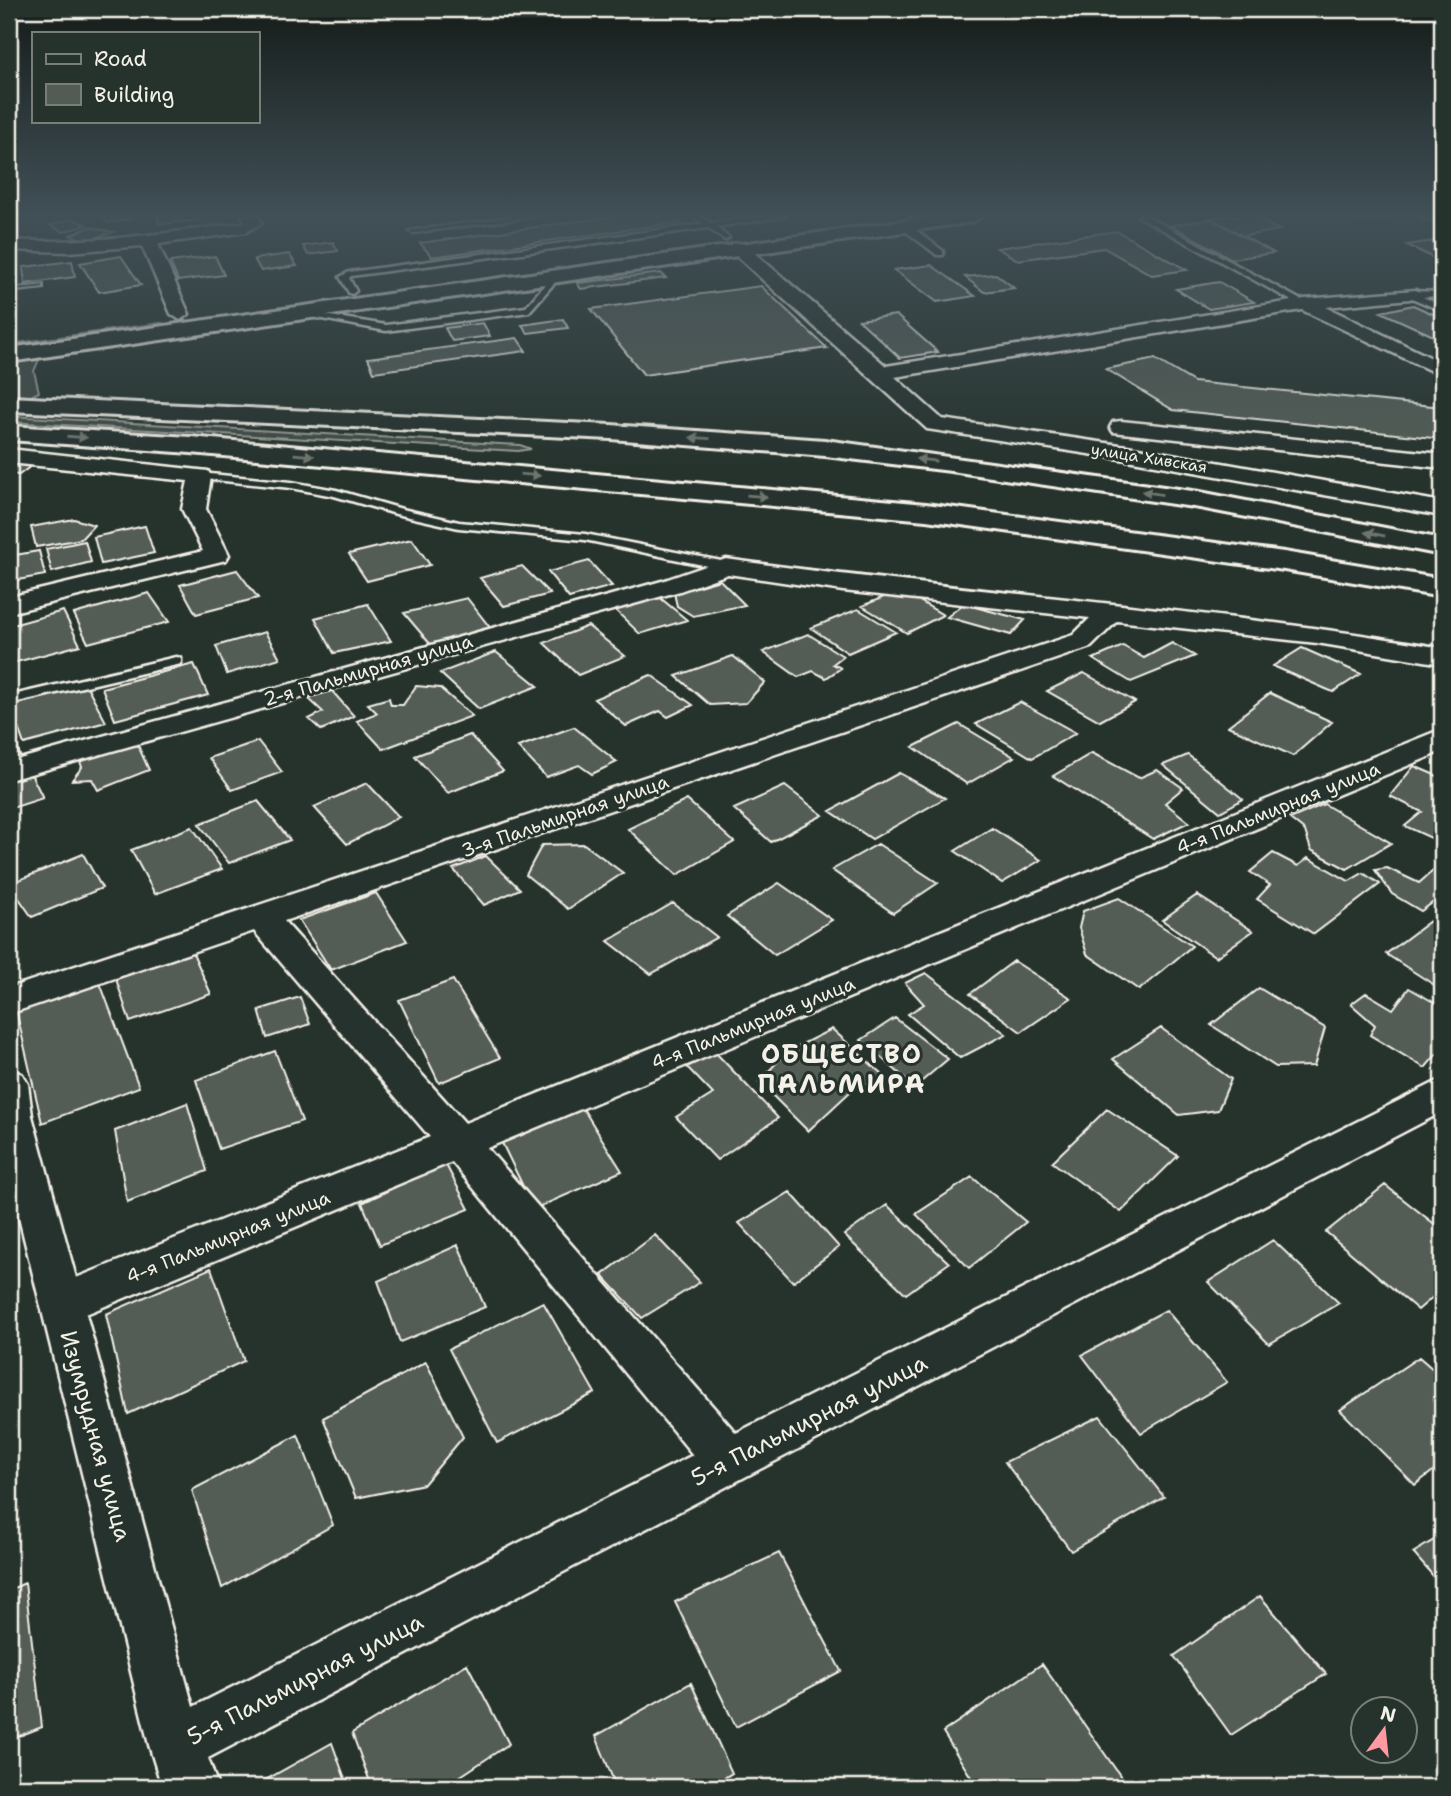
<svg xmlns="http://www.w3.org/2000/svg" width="1451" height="1796" viewBox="0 0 1451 1796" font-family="'Shantell Sans',sans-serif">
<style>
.green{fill:#414b45;stroke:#9a9e96;stroke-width:2}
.building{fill:#525c55;stroke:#f4f1e8;stroke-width:2}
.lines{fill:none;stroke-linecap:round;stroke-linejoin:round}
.lane-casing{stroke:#f4f1e8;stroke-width:5}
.street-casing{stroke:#f4f1e8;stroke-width:5}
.primary-casing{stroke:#f4f1e8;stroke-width:6}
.lane{fill:#26332d;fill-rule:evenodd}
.street{fill:#26332d;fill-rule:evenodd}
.primary{fill:#26332d;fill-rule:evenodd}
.oneway{fill:#6e766e}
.labels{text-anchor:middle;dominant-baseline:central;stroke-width:6;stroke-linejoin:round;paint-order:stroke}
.far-street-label{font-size:16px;fill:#f4f1e8;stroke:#26332d}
.street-label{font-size:19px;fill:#f4f1e8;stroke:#26332d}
.near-street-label{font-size:23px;fill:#f4f1e8;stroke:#26332d}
.district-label{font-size:26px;font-weight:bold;letter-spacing:2px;fill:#f4f1e8;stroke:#26332d}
</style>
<rect width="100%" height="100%" fill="#26332d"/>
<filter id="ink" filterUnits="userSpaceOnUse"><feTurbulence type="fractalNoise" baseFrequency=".0143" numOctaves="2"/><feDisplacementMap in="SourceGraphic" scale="14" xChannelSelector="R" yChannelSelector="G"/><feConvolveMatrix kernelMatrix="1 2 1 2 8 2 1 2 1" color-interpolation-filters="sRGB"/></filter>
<g filter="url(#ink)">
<path class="green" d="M161 323 159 325 9 348V344Z
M41 355 34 371 39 392 31 396 9 395V359Z
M9 416 520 445 531 449 518 451 9 422Z"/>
<path class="building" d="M102 216H128L130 219 108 223Z
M157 216H199L200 220 159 224Z
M615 216H674L682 222 432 257 420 243Z
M1225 216H1251L1280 230 1243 236 1209 218Z
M1343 216H1389L1392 217 1356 221Z
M73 219 87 225 63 232 50 225Z
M1212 219 1274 253 1232 259 1171 225Z
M90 227 113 232 87 241 70 235Z
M1117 231 1187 270 1152 275 1104 248 1018 260 997 248Z
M1441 240 1442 262 1407 245Z
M333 242 338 251 308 255 303 246Z
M289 254 297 266 261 271 254 259Z
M121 256 141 285 99 292 80 263Z
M215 256 224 275 178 281 170 262Z
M72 261 75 277 25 284 23 267Z
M931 265 975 296 937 302 894 270Z
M661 273 666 278 581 289 577 283Z
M996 274 1014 288 984 292 965 277Z
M1219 282 1254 302 1209 309 1176 289Z
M44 284V289L9 293V288Z
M761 286 827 348 644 375 591 309Z
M1413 305 1442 318V340L1381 312Z
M896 315 938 352 900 358 859 320Z
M563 319 568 328 528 333 522 325Z
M483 323 490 336 452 341 445 328Z
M517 338 526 351 374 372 368 358Z
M1155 359 1194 382 1442 407V439L1173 410 1106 369Z
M14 464 31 466 19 475 9 474V468Z
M74 519 94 525 81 539 36 547 31 527Z
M145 526 154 553 101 564 94 537Z
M412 539 430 565 367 581 349 554Z
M85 541 91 562 52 572 46 549Z
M39 551 45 575 12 581 9 556Z
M589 561 612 586 569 598 548 572Z
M522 566 550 594 504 606 480 578Z
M237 570 258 598 196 614 180 585Z
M720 580 745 605 693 616 677 606 674 593Z
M901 590 943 615 907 633 862 606Z
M149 593 169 622 88 643 74 614Z
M658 596 687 620 640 634 615 610Z
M467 598 491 629 431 645 404 613Z
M368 604 391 641 334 653 315 618Z
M963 604 1025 620 1011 635 947 617Z
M858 609 896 632 848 653 811 628Z
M63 611 80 645 9 664V626Z
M588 626 625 656 578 675 544 643Z
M265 632 280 658 227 674 216 646Z
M808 634 843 656 833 664 841 668 826 678 813 671 798 677 763 652Z
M1172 643 1195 656 1131 682 1093 659 1123 646 1144 658Z
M1302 648 1361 674 1333 692 1273 666Z
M496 652 538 686 479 709 440 673Z
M733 656 765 682 746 703 710 705 676 676Z
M194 664 208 695 115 720 102 688Z
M1084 673 1135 702 1100 721 1047 691Z
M651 675 693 705 668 717 660 711 626 726 594 699Z
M87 686 106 722 24 744 10 706Z
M416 686 440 688 472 716 383 749 357 721 377 713 368 704 389 698 391 705H403Z
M332 691 354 716 321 730 309 719 323 712 308 698Z
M1270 693 1332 722 1293 756 1228 726Z
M1020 702 1076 733 1032 758 976 724Z
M959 724 1014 757 967 784 913 747Z
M574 727 617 762 592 774 579 765 546 777 518 747Z
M470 735 503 771 448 793 415 756Z
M136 741 149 770 98 790 92 779 72 780 82 767 78 756Z
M258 741 282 772 232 790 209 758Z
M1092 753 1139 778 1157 770 1183 788 1165 803 1189 822 1153 839 1053 776Z
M1188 755 1243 799 1220 812 1163 765Z
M1414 766 1442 778V843L1405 826 1422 812 1390 796Z
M29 770 43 798 9 809V776Z
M899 773 945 798 872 839 830 811Z
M367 783 399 817 347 844 314 807Z
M785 786 823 815 771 842 734 809Z
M687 800 734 842 677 875 628 829Z
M258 801 290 840 229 863 199 824Z
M1324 804 1391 843 1347 869 1311 850 1305 831 1290 819Z
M192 827 222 869 155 894 131 850Z
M992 828 1041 860 1002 883 955 851Z
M584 844 623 873 568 909 526 875 542 845Z
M878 844 938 883 893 913 832 870Z
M1273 853 1298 866 1308 858 1349 881 1363 873 1380 884 1314 934 1257 899 1270 885 1250 872Z
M83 854 102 888 32 917 9 884Z
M486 856 520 889 484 905 453 869Z
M1387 868 1419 883 1434 870 1442 874V896L1421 911 1392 894 1375 870Z
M779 883 832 920 775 955 727 916Z
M376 893 407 941 331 970 299 920Z
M1197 895 1253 931 1216 957 1162 920Z
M1119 898 1192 946 1139 990 1087 954 1079 928 1083 911Z
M673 903 717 937 651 974 608 941Z
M1430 921 1442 928V990L1386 954Z
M193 953 211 994 130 1022 116 979Z
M1014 961 1071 998 1021 1032 970 994Z
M926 973 1006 1034 960 1058 908 1014 924 1004 905 983Z
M453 980 500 1058 439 1083 399 1000Z
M100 983 139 1087 42 1123 16 1010Z
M1259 988 1325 1028 1314 1066 1276 1067 1211 1025Z
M1409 988 1442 1007V1048L1425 1068 1370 1035 1375 1025 1351 1004 1366 993 1393 1009Z
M300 997 310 1024 267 1038 259 1010Z
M895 1018 948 1059 915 1087 861 1040Z
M1161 1028 1231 1079 1218 1110 1179 1115 1113 1059Z
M832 1029 884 1076 852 1090 808 1131 759 1082 786 1052Z
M275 1051 302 1121 219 1149 196 1080Z
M715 1052 778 1118 717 1160 676 1117 713 1094 687 1067Z
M187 1103 207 1171 127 1202 115 1131Z
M582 1107 622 1171 534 1209 502 1143Z
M1107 1109 1178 1156 1121 1212 1052 1162Z
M445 1163 469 1209 380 1245 362 1203Z
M972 1177 1026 1222 969 1268 916 1214Z
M1385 1185 1442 1230V1289L1418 1310 1326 1232Z
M790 1192 839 1247 793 1282 739 1223Z
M887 1205 949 1263 906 1294 844 1235Z
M655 1235 700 1282 642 1318 602 1275Z
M1273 1240 1339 1303 1269 1344 1208 1282Z
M458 1245 485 1307 400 1342 378 1281Z
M211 1268 244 1361 128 1414 106 1314Z
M543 1302 595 1393 497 1443 449 1349Z
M1166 1310 1227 1382 1141 1433 1082 1355Z
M1419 1357 1442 1377V1464L1415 1485 1340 1410Z
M426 1362 463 1437 424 1484 356 1498 323 1418Z
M1100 1416 1164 1497 1071 1551 1005 1462Z
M298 1435 333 1525 222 1588 192 1490Z
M1442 1535V1586L1413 1553Z
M779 1553 841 1671 736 1727 675 1602Z
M25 1583 42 1727 9 1740V1590Z
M1260 1596 1326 1674 1231 1735 1174 1656Z
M467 1664 509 1744 444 1787H372L352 1733Z
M1042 1664 1128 1787H977L943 1732Z
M691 1683 732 1773 709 1787H616L596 1736Z
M332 1743 348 1787H253Z"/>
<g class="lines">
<defs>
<path id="lane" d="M519 216H537L413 233 409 231Z
M694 216H701L711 223 769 216H786L716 227 729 238 725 240 708 228 351 276 349 278 356 291 352 294 349 293 340 277 349 272 703 224Z
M1138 216H1147L1308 304 1301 306Z
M1422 216 1442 217V221L1422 218Z
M899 222H905L943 251V255H937L899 226Z
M556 271 563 273 529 312 386 331 296 314 300 311 386 325 526 307Z
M1410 291 1442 292V296L1423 297 1442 305V311L1407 296V292Z
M200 473 291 482 336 490 402 509 459 522 585 534 726 562 732 566 726 570 585 540 459 528 396 514 334 496 291 488 196 478 195 476Z
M176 657 181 658V664L9 704V696Z
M9 743 16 747 22 769 20 772 15 773 9 770Z"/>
<path id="street" d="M242 216H258L262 223 246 232 158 244 189 314 180 320 171 314 142 246 69 252 9 250V240C88 244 164 234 242 223L245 221Z
M738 243 744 244 886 366 1304 299 1416 290 1419 294 1410 299 1326 307 1442 363V376L1302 310 895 377 942 419 1127 446 1442 502V516L1127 460 927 429 732 252 730 248 732 244Z
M1121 421 1442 454V468L1113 432 1110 427 1113 422Z
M9 449 208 471 211 476 206 509 229 555 226 560 9 613V597L203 551 182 509 188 481 9 463Z
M726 559C964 593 1205 607 1442 648V664L1317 643 1117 621 1091 647 284 921 465 1123 1442 729V750L1431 756 487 1148 736 1433 1442 1079V1112L208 1758 218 1787H162L149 1745 9 1177V1069L22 1074 28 1084 32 1116 76 1278 430 1137 254 931 9 1014V988L1073 635 1090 618 843 591 728 574 680 591 9 780V762L662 581ZM452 1162 693 1455 193 1707 86 1314Z"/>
<path id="primary" d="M937 216H981L972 222 9 362V348Z
M9 397 611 425 825 440 1200 492 1442 539V555L1200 508 951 471 825 456 611 439 9 411Z
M9 426 191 437 926 504 1284 552 1442 579V597L1284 570 926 520 191 453 9 440Z"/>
</defs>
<use href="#lane" class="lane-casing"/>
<use href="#street" class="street-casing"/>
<use href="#primary" class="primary-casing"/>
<use href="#lane" class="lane"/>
<use href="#street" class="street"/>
<use href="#primary" class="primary"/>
</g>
<defs><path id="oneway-solid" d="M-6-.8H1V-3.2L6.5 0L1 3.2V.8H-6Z" transform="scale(1.75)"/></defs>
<g class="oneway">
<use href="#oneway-solid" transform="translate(77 437) rotate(4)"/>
<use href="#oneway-solid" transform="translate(700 438) rotate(-177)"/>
<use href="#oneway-solid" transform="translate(304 455) rotate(5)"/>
<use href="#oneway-solid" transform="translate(926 460) rotate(-174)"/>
<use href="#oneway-solid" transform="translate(530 475) rotate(5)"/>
<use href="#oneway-solid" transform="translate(1152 493) rotate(-171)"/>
<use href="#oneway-solid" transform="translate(757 496) rotate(5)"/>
<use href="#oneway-solid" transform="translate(1375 534) rotate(-169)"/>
</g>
</g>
<linearGradient id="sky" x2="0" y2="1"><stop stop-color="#151c19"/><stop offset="0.46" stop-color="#415057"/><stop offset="1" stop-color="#415057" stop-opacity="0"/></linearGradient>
<rect width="1451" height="467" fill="url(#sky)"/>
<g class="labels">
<g class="far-street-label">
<text transform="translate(1149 458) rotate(9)">улица Хивская</text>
</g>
<g class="street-label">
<text transform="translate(368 670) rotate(-16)">2-я Пальмирная улица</text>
<text transform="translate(1278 808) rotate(-22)">4-я Пальмирная улица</text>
<text transform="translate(565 816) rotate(-19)">3-я Пальмирная улица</text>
<text transform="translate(753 1023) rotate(-22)">4-я Пальмирная улица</text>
<text transform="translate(228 1237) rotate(-22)">4-я Пальмирная улица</text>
</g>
<g class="near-street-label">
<text transform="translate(809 1420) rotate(-27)">5-я Пальмирная улица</text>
<text transform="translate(96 1436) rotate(75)">Изумрудная улица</text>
<text transform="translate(305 1679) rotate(-27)">5-я Пальмирная улица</text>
</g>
<g class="district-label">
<text x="842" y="1053">ОБЩЕСТВО<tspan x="842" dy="30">ПАЛЬМИРА</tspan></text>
</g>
</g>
<rect width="1451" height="1796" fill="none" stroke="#26332d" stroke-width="35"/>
<rect x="18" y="18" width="1416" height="1761" fill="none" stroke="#f4f1e8" stroke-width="2.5" filter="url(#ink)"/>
<rect x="32" y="32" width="228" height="91" fill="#26332d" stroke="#787f78" stroke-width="2"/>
<rect x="46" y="54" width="35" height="10" fill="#26332d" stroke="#787f78" stroke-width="2"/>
<text x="94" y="66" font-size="21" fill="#f4f1e8">Road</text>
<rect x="46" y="84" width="35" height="21" fill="#525c55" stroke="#787f78" stroke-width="2"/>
<text x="94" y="102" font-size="21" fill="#f4f1e8">Building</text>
<g transform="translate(1384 1730) rotate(15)"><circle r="33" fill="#26332d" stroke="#787f78" stroke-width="2"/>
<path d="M0-5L12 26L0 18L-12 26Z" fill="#ff9aa2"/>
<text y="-10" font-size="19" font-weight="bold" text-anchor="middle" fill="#f4f1e8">N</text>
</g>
</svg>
